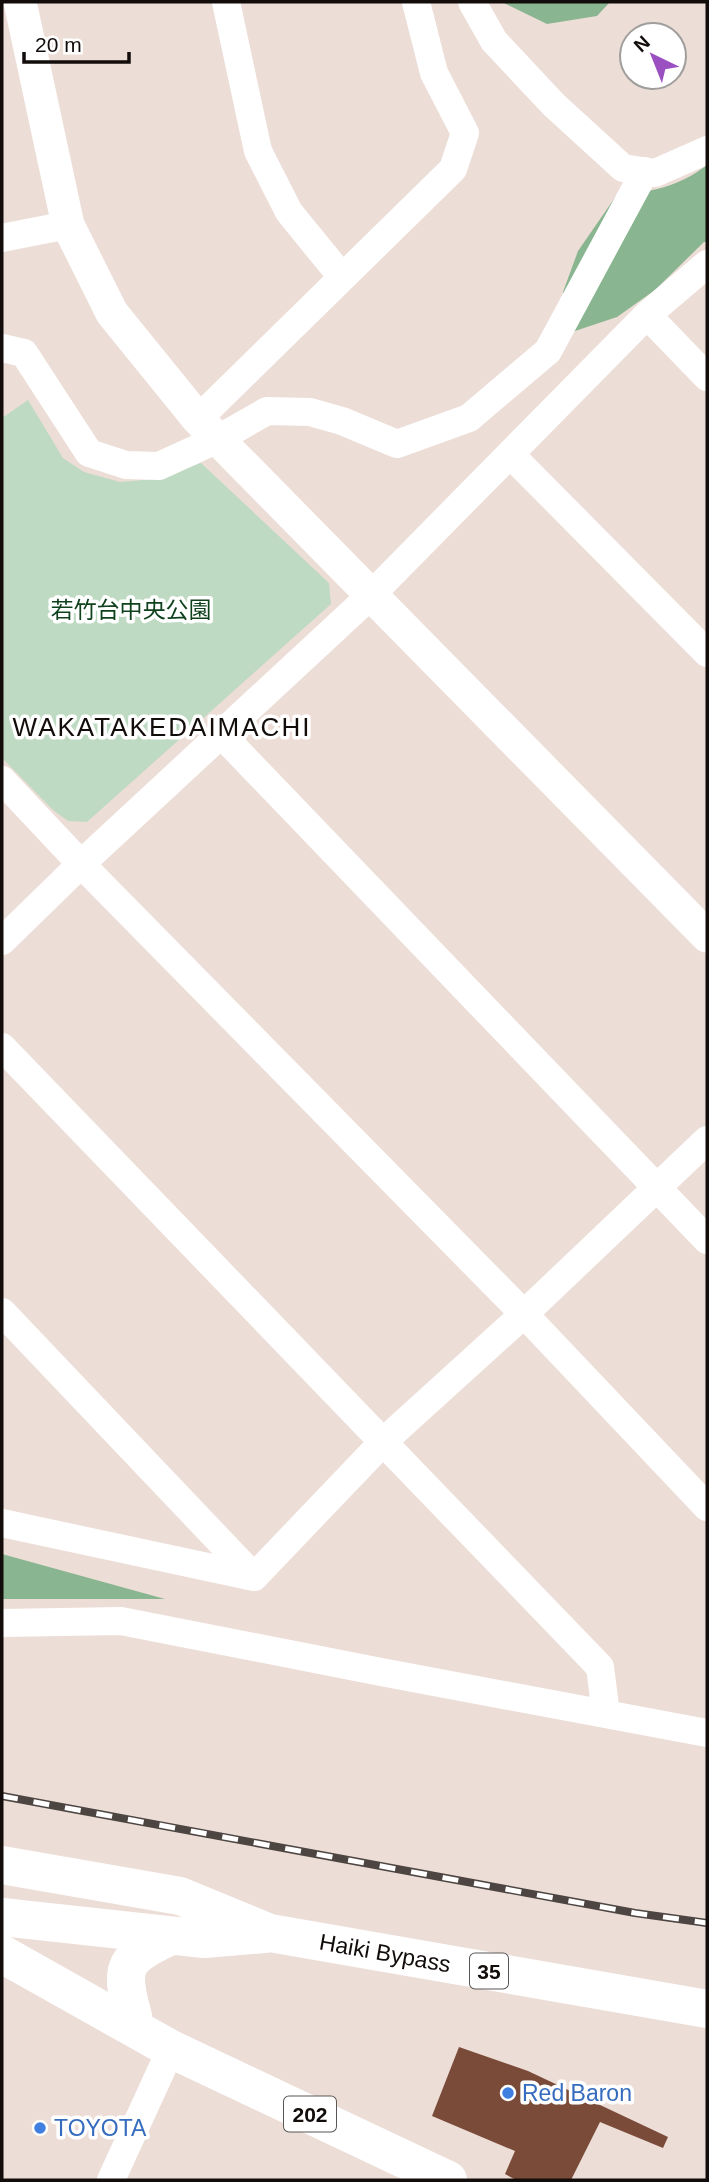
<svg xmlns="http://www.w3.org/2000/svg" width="709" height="2182" viewBox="0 0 709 2182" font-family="Helvetica,'Noto Sans JP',sans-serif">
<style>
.green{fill:#bfdac2}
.forest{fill:#89b590}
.building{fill:#7a4b39}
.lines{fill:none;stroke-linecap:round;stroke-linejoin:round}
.minor{stroke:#fff;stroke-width:28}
.tertiary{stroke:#fff;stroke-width:33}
.trunk{stroke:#fff;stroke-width:38}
.rail-casing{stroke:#4d4542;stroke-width:8}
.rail{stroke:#fff;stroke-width:5;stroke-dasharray:16;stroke-linecap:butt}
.shop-dot{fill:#3f7fe0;stroke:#fff;stroke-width:2.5}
.labels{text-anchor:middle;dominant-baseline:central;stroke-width:7;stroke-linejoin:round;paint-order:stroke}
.shield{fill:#fff;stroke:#595654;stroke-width:2}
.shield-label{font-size:21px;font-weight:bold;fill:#120d0b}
.park-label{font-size:23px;fill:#0f411d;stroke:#fff}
.street-label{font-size:23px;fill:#120d0b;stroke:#fff}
.shop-label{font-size:23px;fill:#366cbe;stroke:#fff;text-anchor:start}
.quarter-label{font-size:26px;letter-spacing:2px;fill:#120d0b;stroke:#fff}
</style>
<rect width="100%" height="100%" fill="#edddd7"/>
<path class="green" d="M28 400 63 458 84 472 120 482 155 479 201 463 329 583 331 604 87 822 68 821 53 810 2 758V418Z"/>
<path class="forest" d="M502 2H610L597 16 547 24Z
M707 165V242H704L655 290 617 317 572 332 563 292 578 251 616 196C652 191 677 188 707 165Z
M2 1554 165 1599H2Z"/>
<path class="building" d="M459 2047 528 2071 668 2137 663 2148 600 2122 571 2180H516L505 2174 515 2151 432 2116Z"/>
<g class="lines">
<path class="minor" d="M226 2 258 151 289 212 342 277
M472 2 494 41 554 105 623 168 655 173 707 150
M2 238 68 225
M647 315 707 377
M2 348 24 353 89 453 126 465 159 466 218 439 267 411 310 412 342 421 397 444 469 418 548 351 645 171
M198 419 453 169 465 133 434 73 416 2
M510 454 707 653
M221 734 707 1240
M2 780 81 864 524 1314 707 1507
M2 941 81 864 370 596 647 315 707 264
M2 1047 600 1667 606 1714
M2 1312 254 1577
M2 1523 254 1577
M254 1577 384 1441 524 1314 707 1140
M2 1623 121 1621 381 1672 707 1733
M111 2180 171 2049"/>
<path class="tertiary" d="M20 2 68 225 112 313 198 419 707 936"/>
<path class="trunk" d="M2 1865 180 1896 270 1933 707 2009
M2 1917 204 1939 264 1934
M2 1954 171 2049 448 2180
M133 2016C119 1966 123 1958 171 1936"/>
<defs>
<path id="rail" d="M2 1796 635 1913 707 1923"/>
</defs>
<use href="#rail" class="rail-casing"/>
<use href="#rail" class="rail"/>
</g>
<g class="shop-dot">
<circle cx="508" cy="2093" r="7"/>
<circle cx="40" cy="2128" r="7"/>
</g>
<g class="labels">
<g class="shield">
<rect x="470" y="1953.5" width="38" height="35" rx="5"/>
<rect x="284" y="2096.5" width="52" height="35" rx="5"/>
</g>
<g class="shield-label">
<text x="489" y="1971">35</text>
<text x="310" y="2114">202</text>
</g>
<g class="park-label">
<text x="131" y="610">若竹台中央公園</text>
</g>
<g class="street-label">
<text transform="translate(385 1953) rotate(10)">Haiki Bypass</text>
</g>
<g class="shop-label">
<text x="522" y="2093">Red Baron</text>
<text x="54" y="2128">TOYOTA</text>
</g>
<g class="quarter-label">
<text x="162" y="727">WAKATAKEDAIMACHI</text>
</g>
</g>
<rect width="709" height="2182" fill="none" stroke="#120d0b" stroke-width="7"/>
<g transform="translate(653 56) rotate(317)"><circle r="33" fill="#ffffff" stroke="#a09e9d" stroke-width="2"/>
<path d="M0-5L12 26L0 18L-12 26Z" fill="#9b50c2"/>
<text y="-10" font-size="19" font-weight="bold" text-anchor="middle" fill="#120d0b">N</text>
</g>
<path d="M24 52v10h105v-10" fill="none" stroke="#120d0b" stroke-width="3.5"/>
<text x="35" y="52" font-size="21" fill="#120d0b" stroke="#ffffff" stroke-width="5" paint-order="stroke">20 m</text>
</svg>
